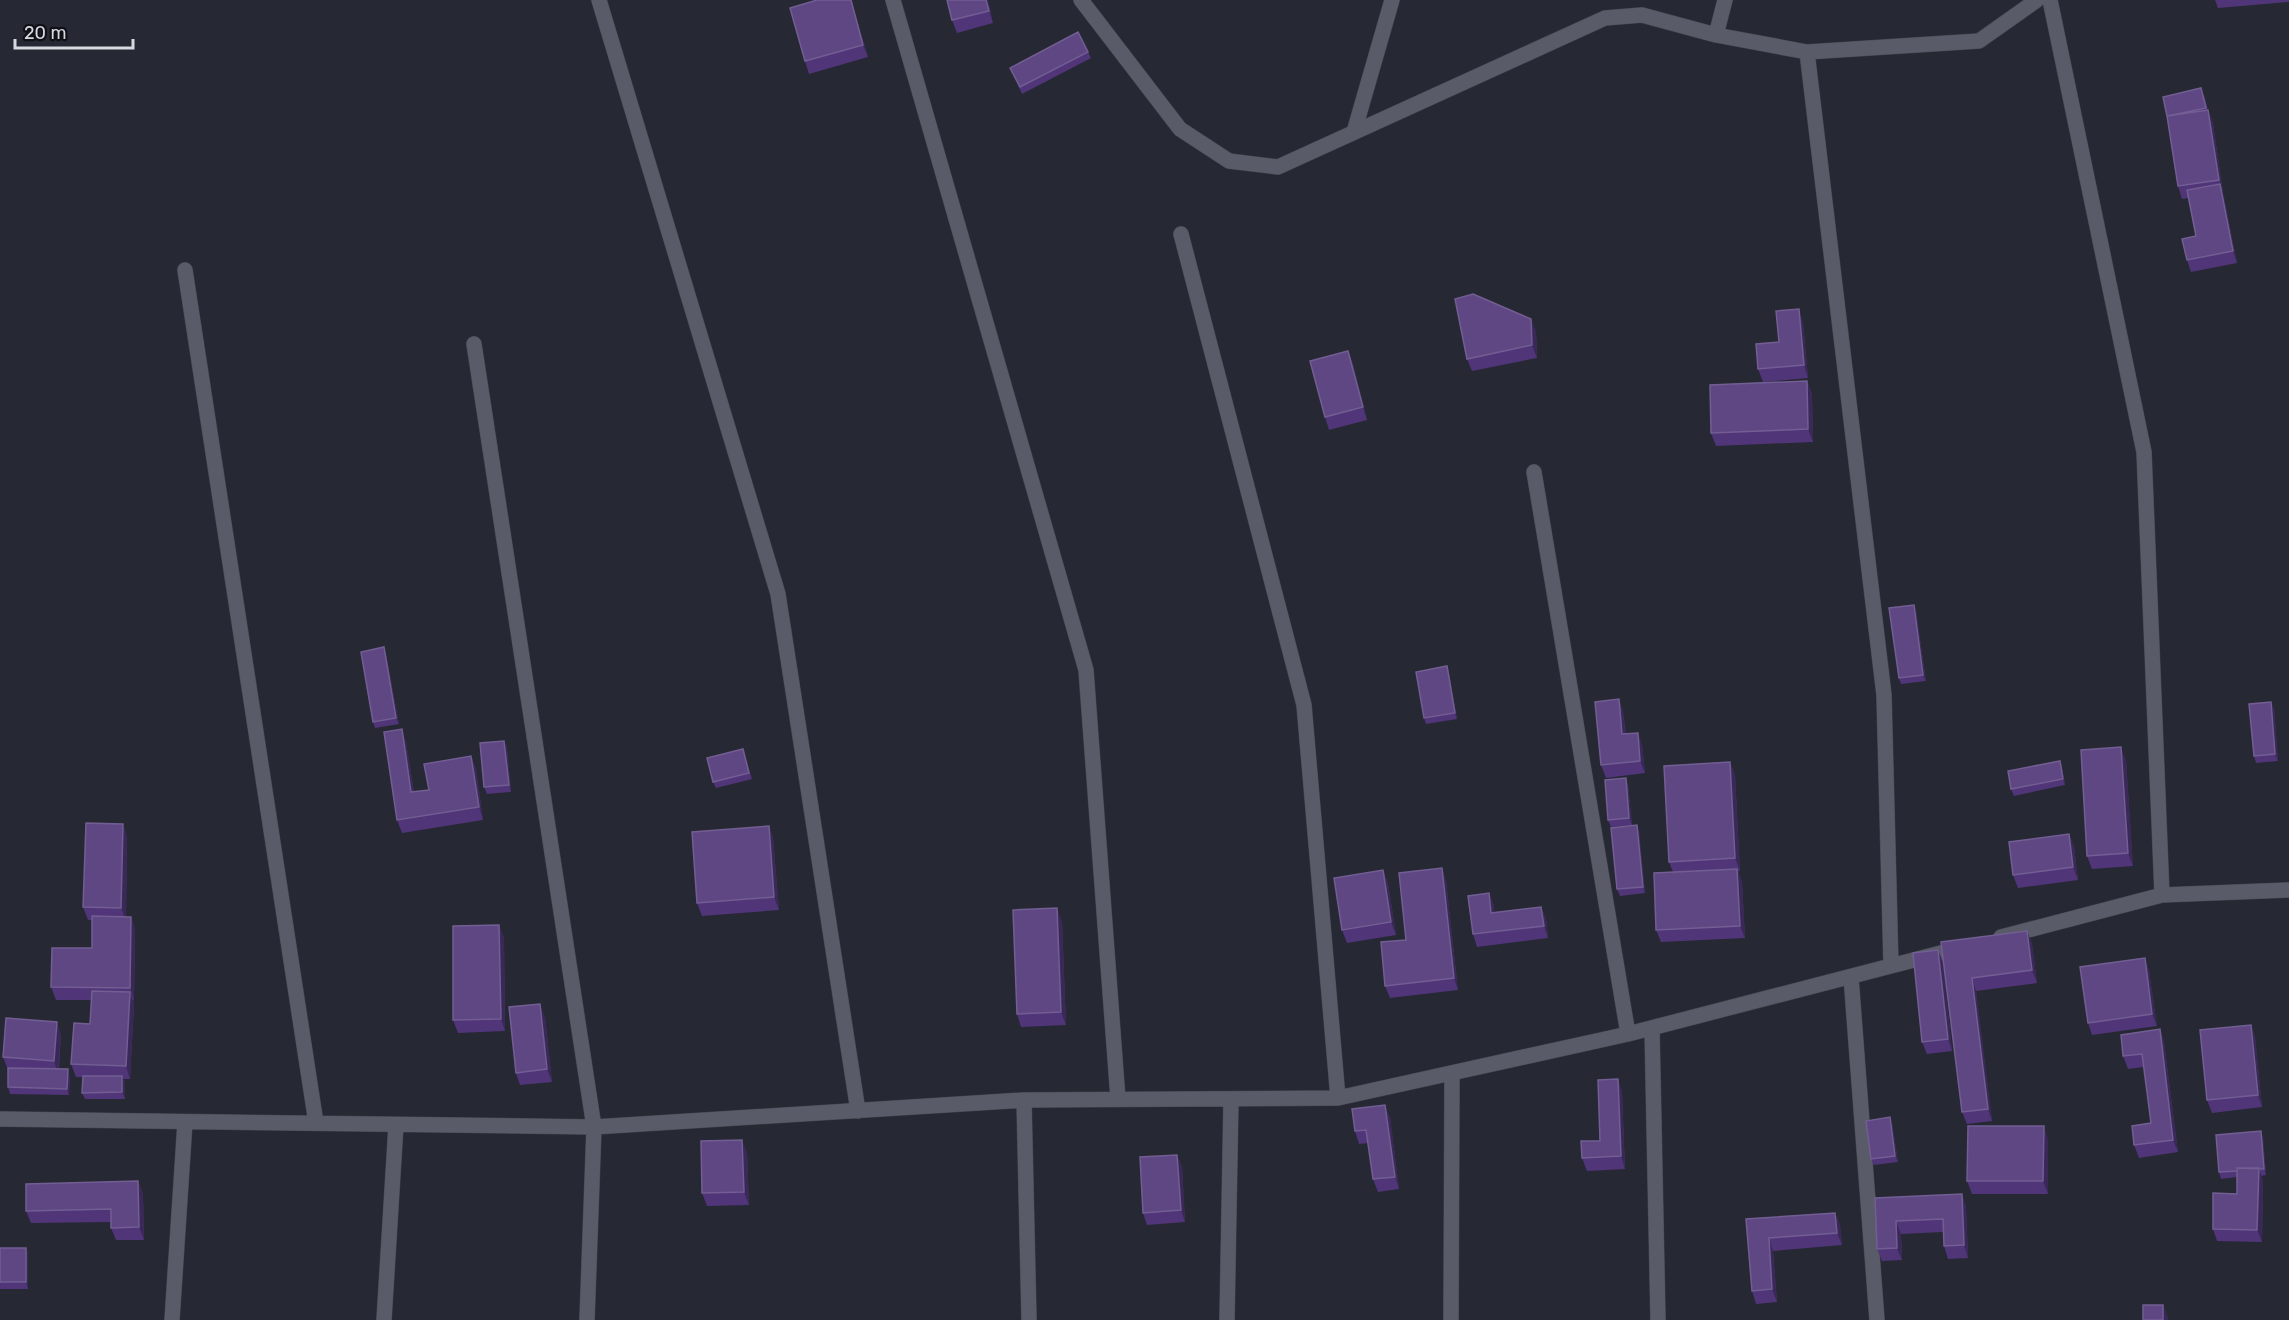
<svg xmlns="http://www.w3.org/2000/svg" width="2289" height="1320" viewBox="0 0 2289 1320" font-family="Rubik,sans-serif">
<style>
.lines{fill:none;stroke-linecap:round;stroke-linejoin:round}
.minor-casing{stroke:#43454d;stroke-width:16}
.minor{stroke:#595c68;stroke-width:15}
.wall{fill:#513579}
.shaded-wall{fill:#3a2958}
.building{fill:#5f4784;stroke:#725e92;stroke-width:1.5}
</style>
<rect width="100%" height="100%" fill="#262833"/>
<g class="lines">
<defs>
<path id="minor" d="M599 0 778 594 858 1111
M893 0 1086 670 1118 1099
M1081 0 1180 129 1229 161 1278 167 1605 18 1642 15 1716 35 1807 52 1979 41 2037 0
M2050 0 2144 452 2162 895
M1716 35 1725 0
M1807 52 1884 695 1891 966
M1354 132 1392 0
M1181 234 1304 705 1338 1098
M185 270 316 1123
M474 344 594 1127 587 1320
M1534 472 1628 1034
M2001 937 2162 895 2289 890
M1851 977 1877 1320
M1652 1028 1658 1320
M1024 1100 1029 1320
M0 1119 594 1127 1024 1100 1338 1098 1628 1034 1960 948
M172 1320 185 1122
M384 1320 396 1125
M1227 1320 1231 1099
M1451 1320 1452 1073"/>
</defs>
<use href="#minor" class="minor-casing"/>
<use href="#minor" class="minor"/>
</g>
<path class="wall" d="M817 0H851L868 57 809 74 805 61Z
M988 0 993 23 957 33 952 20Z
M2215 0H2289V2L2218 8Z
M1088 52 1091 58 1022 94 1010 68Z
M2204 95 2208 110 2213 123 2223 193 2237 263 2191 272 2187 260 2196 236 2188 198 2182 199 2178 186 2167 116Z
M1803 322 1808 378 1763 382 1758 369 1779 342Z
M1536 331 1537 358 1472 371 1467 359Z
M1348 351 1353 364 1367 420 1329 430 1325 417Z
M1807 381 1812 394 1813 442 1716 446 1711 433Z
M1914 605 1916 611 1926 681 1901 684 1899 678Z
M384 647 386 654 399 724 375 728 373 722Z
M1447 666 1449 673 1457 719 1426 724 1424 718Z
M1619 699 1623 712 1626 734 1642 745 1645 773 1606 778 1601 765Z
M2274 708 2278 761 2256 763 2254 756Z
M504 741 507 748 511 792 487 794 484 787Z
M406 742 414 792 429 790 471 756 476 769 483 820 402 833 397 820Z
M743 749 752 779 716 788 713 782Z
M2126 760 2133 866 2092 869 2087 856Z
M2060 761 2062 767 2065 785 2014 796 2011 789Z
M1730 762 1735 775 1740 871H1738L1742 882 1745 938 1661 942 1656 930 1673 872 1669 862Z
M1628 784 1632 825 1611 827 1608 820Z
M769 826 773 838 779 910 702 916 697 903Z
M1639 832 1645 893 1620 896 1617 889Z
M2069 834 2074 847 2078 880 2018 888 2013 875Z
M127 836 126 917H131L135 929 134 1000H133L134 1005 130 1079H123L125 1082V1099H85L82 1093 83 1077H76L71 1064 90 1024 91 1000H56L51 987 92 948V920H88L83 907Z
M1442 868 1446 881 1458 990 1390 998 1385 986 1406 940Z
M1383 870 1388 883 1396 935 1347 943 1342 930Z
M1489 893 1494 906V912L1541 907 1546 919 1548 938 1477 947 1473 934Z
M1062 921 1066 1025 1021 1027 1017 1014Z
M2027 931 2032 944 2037 983 1976 991 1992 1121 1967 1124 1962 1112 1941 942Z
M504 937 505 1031 458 1033 453 1020Z
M1938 950 1943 963 1952 1051 1927 1054 1922 1042Z
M2145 958 2149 971 2157 1026 2092 1035 2088 1023Z
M545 1017 552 1082 520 1085 516 1073Z
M2251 1025 2255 1037 2262 1107 2212 1113 2207 1100Z
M2160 1029 2164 1042 2178 1152 2139 1158 2134 1145 2151 1123 2144 1067 2128 1069 2123 1056Z
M61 1034 59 1069 70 1076 69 1095 10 1094 8 1087V1070L3 1057Z
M1618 1079 1622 1092 1625 1169 1587 1171 1582 1158 1600 1141Z
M1390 1117 1399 1189 1378 1192 1373 1179 1368 1143 1359 1144 1355 1131Z
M1892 1123 1898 1162 1874 1165 1871 1159Z
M2263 1137 2266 1175 2261 1176 2263 1181 2262 1242 2217 1241 2213 1229 2237 1194V1177L2221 1179 2219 1172Z
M2048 1139V1194H1972L1967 1181Z
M747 1152 749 1205 707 1206 702 1193Z
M1177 1155 1182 1167 1185 1222 1147 1225 1143 1213Z
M138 1181 143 1194 144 1240H116L111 1228V1222L31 1223 26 1211Z
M1962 1194 1966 1207 1968 1258 1948 1259 1944 1246 1943 1232 1901 1234 1902 1260 1882 1261 1877 1249 1875 1198Z
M1835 1213 1840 1225 1842 1245 1773 1251 1777 1302 1756 1304 1752 1291 1746 1219Z
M0 1248H26L28 1254V1289H0Z"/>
<path class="shaded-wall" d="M851 0 868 57 863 45Z
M986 0H988L993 23 989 11Z
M2208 110 2213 123 2223 193 2219 180Z
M2220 184 2224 196 2237 263 2233 251Z
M1799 309 1803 322 1808 378 1804 365Z
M1531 319 1536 331 1537 358 1532 345Z
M1348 351 1353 364 1367 420 1363 407Z
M1807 381 1812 394 1813 442 1808 429Z
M1914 605 1916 611 1926 681 1923 675Z
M384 647 386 654 399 724 396 718Z
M1447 666 1449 673 1457 719 1455 713Z
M1619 699 1623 712 1627 747 1622 734Z
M2271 702 2274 708 2278 761 2275 754Z
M402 729 406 742 416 805 411 792Z
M1638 733 1642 745 1645 773 1640 761Z
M504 741 507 748 511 792 509 785Z
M2121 747 2126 760 2133 866 2128 853Z
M471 756 476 769 483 820 479 807Z
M2060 761 2062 767 2065 785 2063 779Z
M1730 762 1735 775 1740 871 1735 858Z
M1626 778 1628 784 1632 825 1629 818Z
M123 824 127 836 126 921 121 908Z
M1637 825 1639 832 1645 893 1643 887Z
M769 826 773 838 779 910 774 897Z
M2069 834 2074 847 2078 880 2073 867Z
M1442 868 1446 881 1458 990 1454 978Z
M1737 869 1742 882 1745 938 1740 926Z
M1383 870 1388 883 1396 935 1391 922Z
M1489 893 1494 906 1496 925 1491 913Z
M1541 907 1546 919 1548 938 1544 926Z
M1057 908 1062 921 1066 1025 1061 1012Z
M131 917 135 929 134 1000 130 988Z
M499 925 504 937 505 1031 501 1019Z
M2027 931 2032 944 2037 983 2032 970Z
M1938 950 1943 963 1952 1051 1948 1039Z
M2145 958 2149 971 2157 1026 2152 1014Z
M1972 978 1976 991 1992 1121 1988 1109Z
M130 992 134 1005 130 1079 126 1066Z
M540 1004 545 1017 552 1082 547 1069Z
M57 1022 61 1034 58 1074 54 1061Z
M2251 1025 2255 1037 2262 1107 2258 1095Z
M2160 1029 2164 1042 2178 1152 2173 1140Z
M68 1069 70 1076 69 1095 67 1089Z
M122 1076 125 1082V1099L122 1092Z
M1618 1079 1622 1092 1625 1169 1621 1156Z
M1385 1105 1390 1117 1399 1189 1395 1177Z
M1890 1117 1892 1123 1898 1162 1895 1156Z
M2044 1126 2048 1139V1194L2043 1181Z
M2261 1131 2263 1137 2266 1175 2264 1169Z
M742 1140 747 1152 749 1205 744 1192Z
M1177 1155 1182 1167 1185 1222 1181 1210Z
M2259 1168 2263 1181 2262 1242 2257 1230Z
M138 1181 143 1194 144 1240 139 1227Z
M1962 1194 1966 1207 1968 1258 1964 1245Z
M1835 1213 1840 1225 1842 1245 1837 1233Z
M1896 1221 1901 1234 1902 1260 1897 1248Z
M1769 1238 1773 1251 1777 1302 1772 1289Z
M26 1248 28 1254V1289L26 1282Z
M2163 1305 2168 1317V1320H2163Z"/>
<path class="building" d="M817 0H851L863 45 805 61 790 8Z
M947 0H986L989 11 952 20Z
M1078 32 1088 52 1020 87 1010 68Z
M2201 88 2206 108 2167 116 2163 97Z
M2208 110 2219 180 2178 186 2167 116Z
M2220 184 2233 251 2187 260 2182 239 2196 236 2187 190Z
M1473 294 1531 319 1532 345 1467 359 1455 299Z
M1799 309 1804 365 1758 369 1756 344 1779 342 1776 311Z
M1348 351 1363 407 1325 417 1310 361Z
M1807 381 1808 429 1711 433 1710 385Z
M1914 605 1923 675 1899 678 1889 608Z
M384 647 396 718 373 722 361 652Z
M1447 666 1455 713 1424 718 1416 672Z
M1619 699 1622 734 1638 733 1640 761 1601 765 1595 702Z
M2271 702 2275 754 2254 756 2249 704Z
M402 729 411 792 429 790 424 764 471 756 479 807 397 820 384 732Z
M504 741 509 785 484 787 480 743Z
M2121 747 2128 853 2087 856 2081 750Z
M743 749 749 773 713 782 707 758Z
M2060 761 2063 779 2011 789 2008 771Z
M1730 762 1735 858 1669 862 1664 766Z
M1626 778 1629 818 1608 820 1605 780Z
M86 823 123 824 121 908 83 907Z
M1637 825 1643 887 1617 889 1611 828Z
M769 826 774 897 697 903 692 832Z
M2069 834 2073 867 2013 875 2009 842Z
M1442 868 1454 978 1385 986 1381 942 1406 940 1399 873Z
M1737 869 1740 926 1656 930 1654 873Z
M1383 870 1391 922 1342 930 1334 878Z
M1489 893 1491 913 1541 907 1544 926 1473 934 1468 896Z
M1057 908 1061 1012 1017 1014 1013 910Z
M92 916 131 917 130 988 51 987 52 948H92Z
M499 925 501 1019 453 1020V926Z
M2027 931 2032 970 1972 978 1988 1109 1962 1112 1941 942Z
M1938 950 1948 1039 1922 1042 1913 953Z
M2145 958 2152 1014 2088 1023 2080 967Z
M92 991 130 992 126 1066 71 1064 74 1023 90 1024Z
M540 1004 547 1069 516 1073 509 1007Z
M6 1018 57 1022 54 1061 3 1057Z
M2251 1025 2258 1095 2207 1100 2200 1030Z
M2160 1029 2173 1140 2134 1145 2132 1126 2151 1123 2142 1054 2123 1056 2121 1035Z
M8 1068 68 1069 67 1089 8 1087Z
M83 1076H122V1092L82 1093Z
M1618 1079 1621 1156 1582 1158 1581 1141H1600L1598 1080Z
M1385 1105 1395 1177 1373 1179 1366 1130 1355 1131 1352 1109Z
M1890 1117 1895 1156 1871 1159 1866 1121Z
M1968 1126H2044L2043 1181H1967Z
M2261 1131 2264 1169 2237 1168V1171L2219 1172 2216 1135Z
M742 1140 744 1192 702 1193 701 1141Z
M1177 1155 1181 1210 1143 1213 1140 1157Z
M2237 1168H2259L2257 1230 2213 1229V1193L2237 1194Z
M138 1181 139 1227 111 1228V1209L26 1211V1184Z
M1962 1194 1964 1245 1944 1246 1943 1219 1896 1221 1897 1248 1877 1249 1875 1198Z
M1835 1213 1837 1233 1769 1238 1772 1289 1752 1291 1746 1219Z
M0 1248H26V1282H0Z
M2143 1305H2163V1320H2143Z"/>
<path d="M15 39v9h118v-9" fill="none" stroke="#d7d9e0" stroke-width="3"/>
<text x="24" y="39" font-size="18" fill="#d7d9e0" stroke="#101116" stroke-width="4.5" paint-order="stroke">20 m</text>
</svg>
